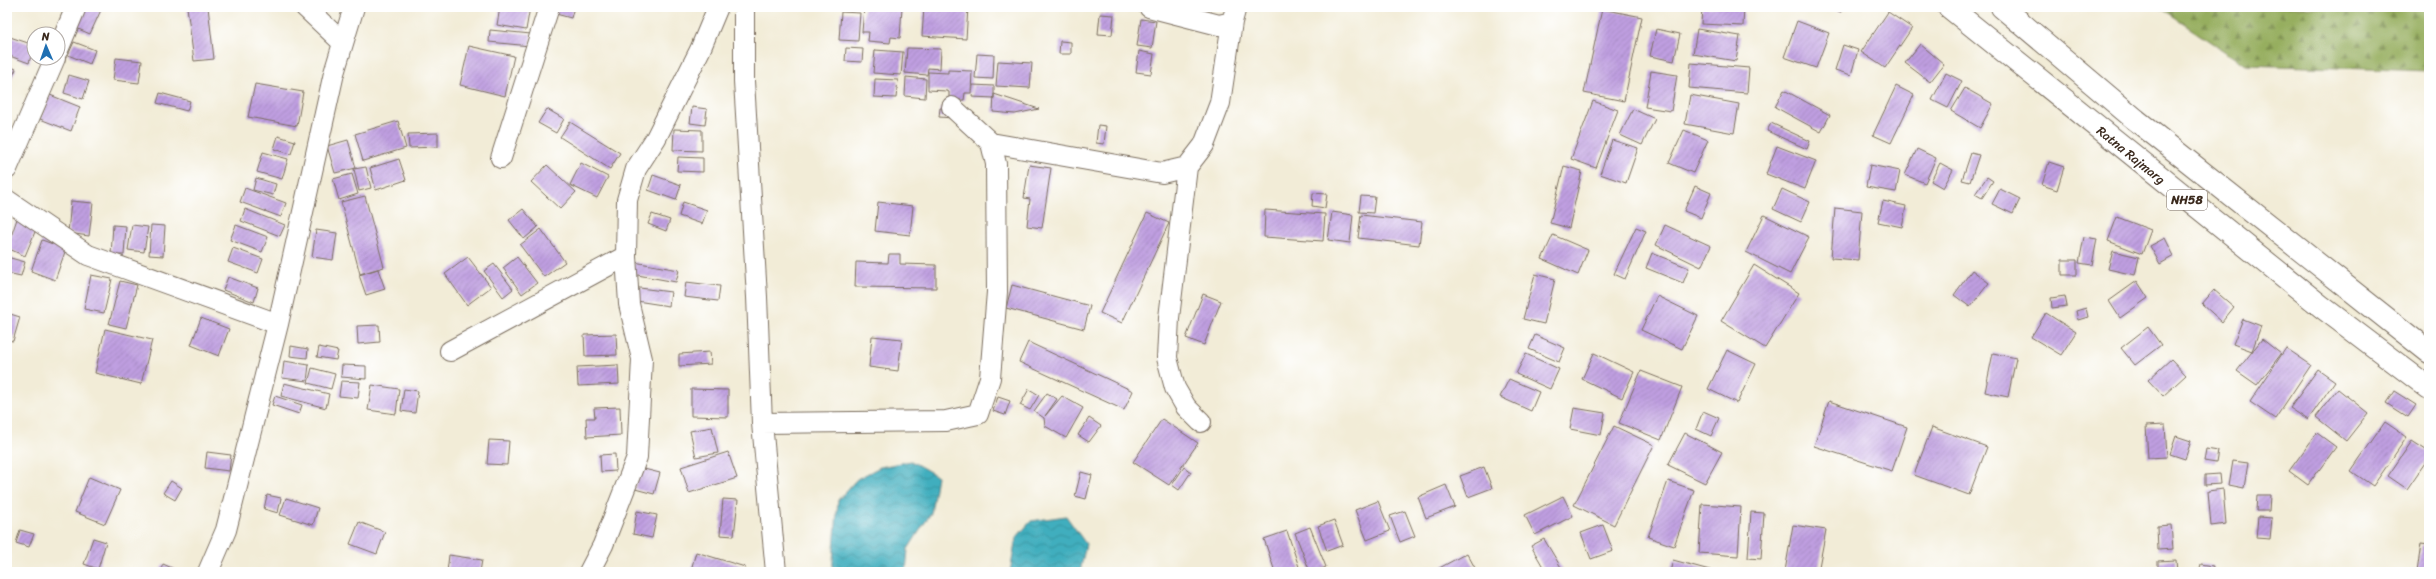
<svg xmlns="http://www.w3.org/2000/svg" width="2436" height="579" viewBox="0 0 2436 579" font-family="Sriracha,sans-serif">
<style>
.forest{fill:url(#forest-firs);stroke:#686c3e}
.water{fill:url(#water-waves);stroke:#3e6c6e}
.building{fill:url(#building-hatch)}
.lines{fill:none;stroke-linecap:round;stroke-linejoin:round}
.minor-casing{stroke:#7b6e5f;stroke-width:22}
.primary-casing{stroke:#7b6e5f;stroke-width:24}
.minor{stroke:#fff;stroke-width:20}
.primary{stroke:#fff;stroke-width:22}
.labels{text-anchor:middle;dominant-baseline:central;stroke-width:3;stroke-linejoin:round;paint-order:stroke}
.shield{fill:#fff;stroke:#766a62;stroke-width:1}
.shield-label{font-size:12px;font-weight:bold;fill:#3b2a1e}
.street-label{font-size:13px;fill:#3b2a1e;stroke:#fff}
</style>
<defs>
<pattern id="forest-firs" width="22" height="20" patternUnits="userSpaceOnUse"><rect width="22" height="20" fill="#96ae5f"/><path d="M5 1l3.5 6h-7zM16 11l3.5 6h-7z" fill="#7c8e4e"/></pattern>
<pattern id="water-waves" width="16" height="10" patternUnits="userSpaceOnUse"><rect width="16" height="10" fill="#40aebe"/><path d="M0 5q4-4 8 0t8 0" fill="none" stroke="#378e9a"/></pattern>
<pattern id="building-hatch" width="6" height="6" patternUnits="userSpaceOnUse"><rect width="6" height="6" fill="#bf9fe1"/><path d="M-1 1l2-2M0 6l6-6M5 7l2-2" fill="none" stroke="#9c82b6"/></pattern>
</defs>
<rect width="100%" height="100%" fill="#fff"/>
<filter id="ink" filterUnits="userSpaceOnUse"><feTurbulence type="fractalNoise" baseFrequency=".025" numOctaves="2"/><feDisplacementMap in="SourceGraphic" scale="8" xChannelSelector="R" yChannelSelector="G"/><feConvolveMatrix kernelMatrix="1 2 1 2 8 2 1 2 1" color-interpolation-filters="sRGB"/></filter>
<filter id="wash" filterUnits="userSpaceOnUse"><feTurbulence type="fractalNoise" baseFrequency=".012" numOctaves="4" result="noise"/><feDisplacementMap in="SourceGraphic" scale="16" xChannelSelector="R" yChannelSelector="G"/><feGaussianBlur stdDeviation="0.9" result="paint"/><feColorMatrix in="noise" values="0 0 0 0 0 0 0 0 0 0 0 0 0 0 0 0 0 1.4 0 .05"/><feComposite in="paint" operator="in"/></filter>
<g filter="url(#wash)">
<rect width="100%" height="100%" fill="#f2ecd7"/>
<path class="forest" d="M2158 7H2429V71L2245 65Z"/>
<path class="water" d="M911 461 937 476 931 513 908 549 906 572H832L838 500 857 479 880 467Z
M1066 516 1086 544 1080 572H1010L1016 538 1031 521Z"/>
<g id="blocks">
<path class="building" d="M78 7H93L101 10 90 34 69 25Z
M187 7H208L214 59 194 61Z
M312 7H328L329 8 323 15Z
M500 7H530L526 30 497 25Z
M558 7H574L571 18 556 14Z
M864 7H902L900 38 891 37 890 43 868 41 869 32H862Z
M924 7H968L966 39 922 36Z
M1702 7H1744L1743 26 1701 24Z
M1822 7H1843L1841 12Z
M1602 9 1642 17 1624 101 1584 93Z
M841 12 860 13 858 41 839 40Z
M1888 12 1912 28 1885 68 1861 52Z
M1100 14 1114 15 1112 35 1098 34Z
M1141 19 1156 21 1152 48 1137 46Z
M1797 21 1829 33 1816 68 1784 57Z
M1656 29 1680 34 1674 61 1650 56Z
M1697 29 1740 36 1736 61 1693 54Z
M490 30 531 34 530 46 489 42Z
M7 36 34 45 29 63 7 55Z
M1060 41 1071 42V54H1059Z
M74 42 95 50 90 64 68 55Z
M1920 44 1944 64 1930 82 1905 63Z
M1843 45 1858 50 1851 75 1835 70Z
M469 46 514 56 505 96 460 85Z
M846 48 863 49 862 62 845 61Z
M907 48 941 49 940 69 928 68 927 75 905 73Z
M875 50 903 52 901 75 873 73Z
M1139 51 1154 54 1151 74 1136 72Z
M977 54 994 55 993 79 975 78Z
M116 58 142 61 139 83 113 80Z
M998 61 1032 63 1030 88 996 86Z
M1691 63 1749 68 1747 93 1689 88Z
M7 65 16 69 11 80 7 79Z
M948 70 972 71 971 93H965L964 100H949V92L947 91 928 90V72L948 73Z
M1651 71 1677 75 1671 111 1645 107Z
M1946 73 1962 81 1948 108 1932 100Z
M69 75 89 81 83 99 64 93Z
M906 77 926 79 925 98 905 96Z
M875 79 898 80 896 98 874 97Z
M255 84 303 92 297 126 248 117Z
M7 85 12 87 7 96Z
M973 85 994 86V98L972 97Z
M1896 86 1914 95 1891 143 1873 135Z
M1965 88 1993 104 1980 128 1951 111Z
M1784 90 1830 115 1821 132 1775 107Z
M160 93 190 101 187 111 157 103Z
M994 94 1039 109 1015 114 993 112Z
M50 95 80 107 71 131 40 119Z
M1690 95 1739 104 1734 133 1685 124Z
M1593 101 1618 110 1596 168 1571 159Z
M692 107 707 109 705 125 690 123Z
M940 108 954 109 953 118 939 117Z
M547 109 564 119 556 133 538 123Z
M1633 109 1655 119 1642 145 1620 135Z
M398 121 406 148 363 161 355 134Z
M570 122 620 153 610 169 560 137Z
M1771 123 1810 141 1807 149 1767 131Z
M1098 125 1106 126 1104 144 1096 143Z
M674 129 702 130V151L673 150Z
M1684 130 1708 140 1693 173 1669 163Z
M438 133V147L409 148 408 134Z
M278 136 295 141 291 154 274 149Z
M348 140 356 168 335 173 327 146Z
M1612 140 1638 148 1626 183 1600 174Z
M1777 146 1816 161 1805 189 1766 174Z
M1917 149 1936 158 1925 183 1905 175Z
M263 152 288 159 282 179 257 172Z
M1971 153 1979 155 1970 182 1962 180Z
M678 157 703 158V172L677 171Z
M399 159 406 180 376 190 370 168Z
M2049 162 2064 167 2057 190 2042 185Z
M581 163 608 177 597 198 570 185Z
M1940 163 1953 170 1943 188 1931 181Z
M547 165 576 192 560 209 531 182Z
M1029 165 1051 168 1042 228 1027 226 1030 199 1024 198Z
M1870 165 1900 171 1896 192 1866 187Z
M1564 166 1582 171 1569 228 1550 223Z
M366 167 371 188 359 191 354 169Z
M352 174 358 194 339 200 333 179Z
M653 175 681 185 676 200 648 190Z
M1987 177 1993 181 1982 198 1975 194Z
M256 178 276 184 273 195 253 190Z
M1695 186 1711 193 1701 218 1684 211Z
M245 188 286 203 281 217 240 202Z
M1782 189 1810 202 1801 222 1773 209Z
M2000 189 2020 199 2013 214 1992 204Z
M1313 193 1327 194 1325 208 1312 206Z
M365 196 384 267 360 274 341 202Z
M1361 196 1375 197 1373 213 1359 212Z
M71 201 93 203 89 236 68 233Z
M1883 201 1906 206 1902 227 1878 222Z
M683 202 707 210 702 224 679 216Z
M878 202 913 206 910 235 875 231Z
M1835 208 1862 211 1858 260 1831 258Z
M245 209 285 225 280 236 241 221Z
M523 209 538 227 524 239 509 220Z
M1265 210 1325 214 1323 241 1264 237Z
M1332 212 1353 215 1350 243 1328 240Z
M1147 213 1169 223 1122 323 1100 313Z
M652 214 670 220 666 231 648 224Z
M1361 215 1422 222 1419 245 1358 238Z
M1764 215 1809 237 1790 274 1746 252Z
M2117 217 2151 230 2142 254 2108 241Z
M17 219 37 227 25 256 7 248Z
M113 225 126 226 124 255H111Z
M132 225 148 227 144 252 128 250Z
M151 225 165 226 163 256 149 255Z
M236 225 268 237 262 252 230 240Z
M1665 225 1711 246 1701 267 1656 245Z
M1636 227 1646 231 1625 279 1614 274Z
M541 229 565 262 544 277 520 245Z
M316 230 337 233 333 260 312 257Z
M1553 235 1588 250 1578 275 1542 259Z
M2084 237 2097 239 2092 265 2079 263Z
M2165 238 2174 256 2160 264 2150 246Z
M42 240 66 249 55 280 31 271Z
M233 248 263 259 258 273 228 262Z
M2113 251 2139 257 2135 275 2108 269Z
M1652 253 1689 268 1683 283 1646 268Z
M889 254H900V264L936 265V288L855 287 856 262 888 263Z
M7 257 25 262 21 276 7 273Z
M468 257 491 287 467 305 445 274Z
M517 257 537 283 522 294 503 268Z
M2062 260H2077V275H2062Z
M634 262 679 270 676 282 632 274Z
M494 264 513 289 503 297 484 271Z
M1754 265 1799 293 1765 348 1721 321Z
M378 269 385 289 366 295 359 275Z
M1972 270 1989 283 1970 307 1954 295Z
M1535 274 1555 279 1544 324 1523 319Z
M91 275 112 279 104 313 84 309Z
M228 277 258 288 254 302 223 290Z
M120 281 137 285 126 328 109 324Z
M2137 281 2148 298 2120 318 2109 301Z
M686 282 720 286 718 301 684 297Z
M1012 285 1090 306 1084 329 1006 308Z
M632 287 671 292 669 306 630 300Z
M2214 290 2234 307 2222 322 2202 304Z
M1203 294 1221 301 1204 345 1186 338Z
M1657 296 1698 316 1682 349 1641 330Z
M2065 296 2067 306 2052 308 2051 298Z
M2086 308 2088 317 2078 320 2076 311Z
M7 313 20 317 13 341 7 340Z
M2046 313 2076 332 2061 355 2031 337Z
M201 318 229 329 219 356 191 345Z
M2243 319 2261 326 2252 351 2233 344Z
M379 325 380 342 358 344 357 326Z
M2148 327 2161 345 2135 365 2121 348Z
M105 329 152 340 141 384 95 373Z
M616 334 617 355 585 356 584 335Z
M1535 335 1565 348 1559 362 1529 349Z
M872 336 902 339 898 371 869 367Z
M2262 339 2281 354 2257 385 2237 371Z
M1028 342 1133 391 1124 410 1019 362Z
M291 346 308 349 307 358 290 356Z
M319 347 338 351 336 360 317 357Z
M2286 348 2311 365 2275 419 2250 402Z
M1727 350 1756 364 1737 403 1708 389Z
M710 352 711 364 679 366V354Z
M1594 353 1634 372 1622 398 1582 379Z
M1993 353 2016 358 2008 397 1985 392Z
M1526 354 1559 369 1550 389 1516 374Z
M2171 359 2186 375 2163 396 2148 380Z
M284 361 309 365 307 381 282 378Z
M342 365 366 366V379L341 377Z
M618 365 619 384 578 386 577 367Z
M312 368 335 374 331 389 308 383Z
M2318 369 2335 381 2308 420 2290 408Z
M1641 371 1682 387 1661 440 1619 423Z
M1509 379 1539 392 1531 411 1500 397Z
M341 381 360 382 358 398 339 396Z
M284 383 329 394 326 408 281 396Z
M372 385 399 389 396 414 368 410Z
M404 389 418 391 415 413 401 411Z
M691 389 728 390V417L691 416Z
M1029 389 1039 395 1030 410 1020 405Z
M2338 389 2368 413 2346 441 2316 417Z
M2394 391 2416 405 2408 417 2386 403Z
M1047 393 1057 399 1045 416 1062 396 1083 408 1066 438 1045 426 1044 418 1034 411Z
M275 396 302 405 299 414 272 405Z
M998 397 1010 401 1005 415 993 411Z
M1829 401 1907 427 1892 471 1814 446Z
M620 407 621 435 587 437 586 418H595L594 408Z
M1574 408 1605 413 1601 435 1570 429Z
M1703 411 1719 418 1711 436 1696 429Z
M1089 418 1101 426 1089 442 1078 435Z
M1162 419 1198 443 1169 485 1133 462Z
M2385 422 2407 437 2373 486 2351 471Z
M2165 425 2167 457 2148 458 2146 426Z
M1614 426 1654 445 1614 525 1574 505Z
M712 427 718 453 696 457 690 431Z
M1932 427 1987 447 1969 495 1914 475Z
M1685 433 1722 452 1705 483 1668 465Z
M2317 433 2336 447 2308 485 2289 471Z
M2176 436 2191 441 2185 459 2170 454Z
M489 440 509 441 507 465 487 464Z
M2412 441 2429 452V457L2407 489 2388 476Z
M2206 449 2218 451 2216 463 2204 461Z
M207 452 231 455 229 471 205 468Z
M728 452 737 478 689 493 681 467Z
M615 454 616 471 601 472 600 455Z
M2233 461 2248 463 2244 488 2229 485Z
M1184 467 1191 472 1179 490 1172 485Z
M1484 467 1492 488 1468 497 1460 476Z
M640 468 660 473 654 494 635 489Z
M1081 472 1092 475 1086 499 1075 496Z
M2220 474 2221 484 2205 485V475Z
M89 477 120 490 105 524 75 512Z
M171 481 182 488 175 500 163 493Z
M1668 481 1694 490 1674 546 1648 537Z
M1446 485 1455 507 1426 518 1418 497Z
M2223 489 2226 524 2211 526 2208 491Z
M267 495 281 498 278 513 264 509Z
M2257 495H2270L2269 511H2256Z
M1563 496 1573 516 1535 535 1525 515Z
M286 498 318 508 313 525 280 515Z
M723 499 738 500 734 536 720 535Z
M1378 501 1390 531 1367 540 1355 510Z
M1702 504 1741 507 1738 556 1699 553Z
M637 511 657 515 652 538 633 534Z
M1405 511 1415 536 1400 542 1390 516Z
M1751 512 1764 513 1761 559 1748 558Z
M2258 517 2272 518 2270 539 2256 538Z
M1334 520 1343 545 1327 551 1318 526Z
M359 522 385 532 377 554 350 544Z
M1603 525 1613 551 1591 559 1581 533Z
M1793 525 1826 530 1818 572 1785 571Z
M2171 525 2173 549 2158 550 2157 526Z
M1310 527 1326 567 1315 572H1310L1295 533Z
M20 530 34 534 29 547 16 543Z
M1287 531 1300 570 1275 572 1264 539Z
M93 538 106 542 98 569 84 564Z
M1544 539 1562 569 1557 572H1546L1531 546Z
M2421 544 2429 545V572H2417Z
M696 552 745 567 744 572H699L691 570Z
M1467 553 1475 568 1467 572H1432Z
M449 555 482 560 480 572H447Z
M1673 560 1717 572H1670Z
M2176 560 2177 572H2158V561Z
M163 564 181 572H160Z
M2201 564 2213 566 2212 572H2199Z"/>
</g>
</g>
<g filter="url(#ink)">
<use href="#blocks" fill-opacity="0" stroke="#7b6e5f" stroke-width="1"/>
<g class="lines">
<defs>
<path id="minor" d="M305 7 343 43
M744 7V81L757 297 762 423 776 572
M1149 7 1219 25 1232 22
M58 50 76 7
M952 107 991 143 1162 173 1187 167
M501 158 549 7
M7 169 55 58
M7 200 88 255 278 324
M450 351 626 256
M1201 422 1186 407 1175 388 1167 358 1169 318 1187 167 1204 145 1220 103 1232 22 1236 7
M762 423 946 421 978 414 990 378 997 292 996 164 991 143
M208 572 226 530 278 324 334 73 354 7
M589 572 603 545 637 457 642 359 629 304 626 256 627 200 636 169 656 138 700 50 718 7"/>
<path id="primary" d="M1949 7 2322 307 2429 388
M2002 7 2136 120 2429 352"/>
</defs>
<use href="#minor" class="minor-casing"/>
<use href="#primary" class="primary-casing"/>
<use href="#minor" class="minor"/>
<use href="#primary" class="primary"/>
</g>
</g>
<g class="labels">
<rect class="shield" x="2167" y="190" width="40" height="20" rx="3"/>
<g class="shield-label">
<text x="2187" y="200">NH58</text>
</g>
<g class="street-label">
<text transform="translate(2131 155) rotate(39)">Ratna Rajmarg</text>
</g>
</g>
<rect width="2436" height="579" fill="none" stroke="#fff" stroke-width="24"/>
<g transform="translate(46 46) rotate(358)"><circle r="19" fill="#ffffff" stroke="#b1aaa5"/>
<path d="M0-3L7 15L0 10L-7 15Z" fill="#1f6fb2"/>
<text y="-6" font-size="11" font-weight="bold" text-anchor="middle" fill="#3b2a1e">N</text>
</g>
</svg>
